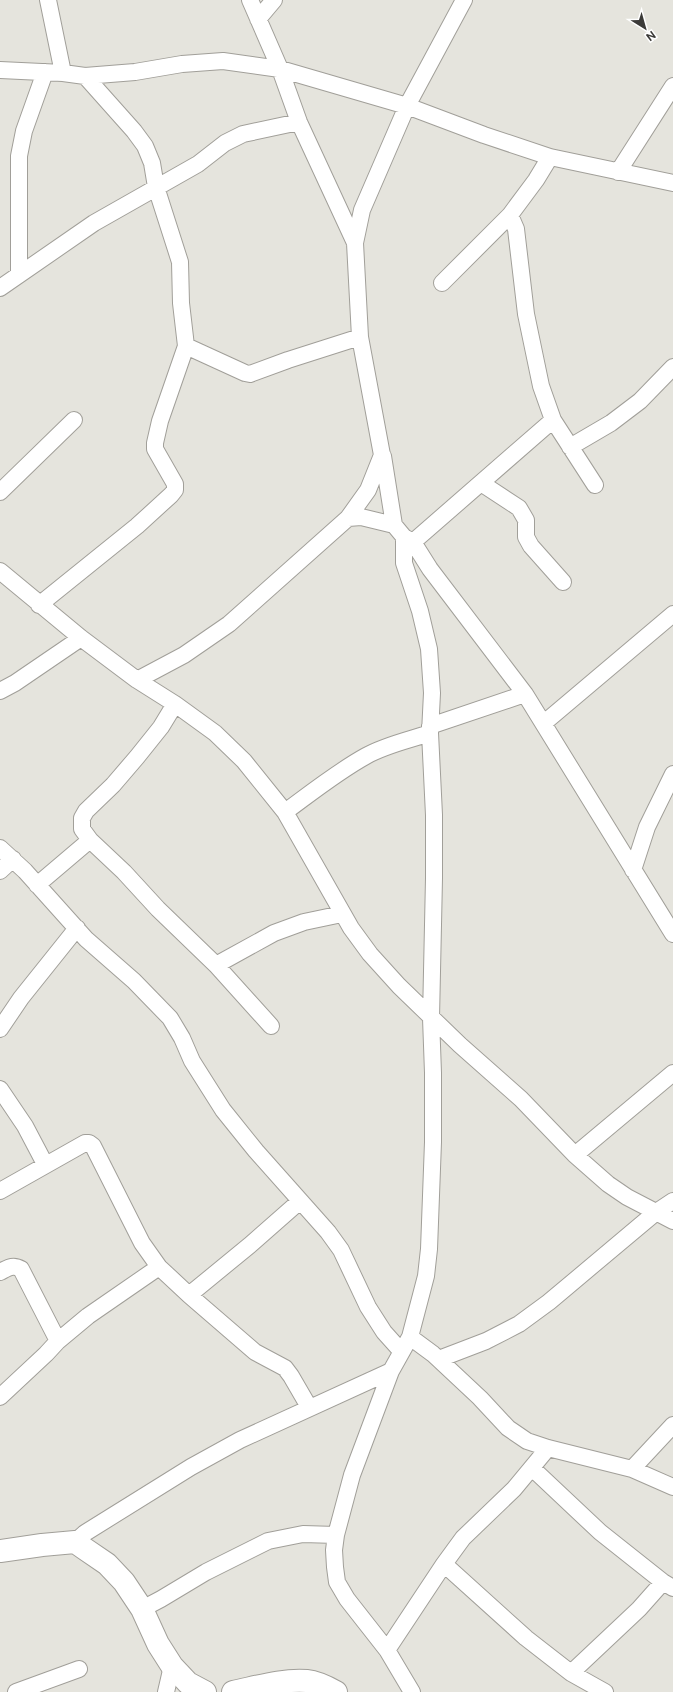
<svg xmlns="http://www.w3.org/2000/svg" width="673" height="1692" viewBox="0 0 673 1692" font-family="'Public Sans',sans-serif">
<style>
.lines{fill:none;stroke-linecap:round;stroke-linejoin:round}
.street-casing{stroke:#a19f99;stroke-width:18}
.secondary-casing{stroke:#a19f99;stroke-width:24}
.street{stroke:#fff;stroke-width:16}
.secondary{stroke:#fff;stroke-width:22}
</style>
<rect width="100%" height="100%" fill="#e5e4dd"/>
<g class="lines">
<defs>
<path id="street" d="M48 0 63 73
M250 0 280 69 299 122 355 243
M258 19 274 0
M0 70 63 73 85 76 135 72 182 64 223 61 280 69 407 106 484 135 550 157 673 183
M618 172 673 86
M510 215 516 229 526 314 541 386 553 420 595 485
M19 274V156L24 131 45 72
M442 283 510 215 536 180 550 157
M0 288 94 223 198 164 225 143 243 134 299 122
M186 346 245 373 250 374 288 360 360 337
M570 447 611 423 640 401 673 367
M383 456 394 525 404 537 413 542 430 569 525 694 673 934
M481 483 519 508 526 520V537L531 546 563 582
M0 492 74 420
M348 518 361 517 394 525
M404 537V563L420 611 429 649 432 693 430 733 434 815V878L431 1018 433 1073V1142L429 1249 426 1276 410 1337 391 1371 352 1475 336 1535 334 1550 335 1567 337 1582 347 1599 387 1650 412 1692
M413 542 553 420
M0 571 81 638 137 680 175 704 215 733 244 761 285 812 351 928 370 954 399 986 460 1045 521 1099 575 1155 608 1184 627 1197 673 1221
M39 605 137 526 171 495 175 490V484L155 449V443L160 421 186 346 181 303 180 262 156 187 152 163 145 146 134 131 85 76
M137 680 184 655 229 624 348 518 368 490 382 455 360 337 355 243 362 210 407 106 464 0
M0 691 15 683 81 638
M175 704 161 727 137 757 113 785 86 811 82 818V829L90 840 124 872 158 909 216 965 271 1026
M544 723 673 614
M430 726 525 694
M285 812C311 793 337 772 366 756 385 745 409 740 430 733
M0 848 25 871 86 939 134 981 170 1018 182 1038 192 1061 223 1110 256 1151 328 1232 341 1250 368 1307 384 1332 401 1351
M633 870 647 827 673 774
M0 871 13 859
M37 885 90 840
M216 965 274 933 304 922 342 914
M0 1029 21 998 77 928
M0 1089 25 1126 45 1164
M575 1155 673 1073
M0 1191 85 1143H89L93 1146 142 1243 159 1267 189 1295 255 1352 285 1368 291 1376 309 1407
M0 1272C8 1268 13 1264 21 1269L58 1341
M189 1295 250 1245 300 1201
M410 1337 433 1354 480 1398 508 1428 527 1441 548 1448 632 1469 673 1487
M439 1359 486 1341 519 1324 549 1302 655 1213 673 1201
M0 1397 46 1354 58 1341 88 1316 159 1267
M532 1468 600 1532 663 1582 673 1588
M632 1469 673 1425
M75 1542 85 1533 191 1467 240 1440 391 1371
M444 1564 526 1638 571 1673 605 1692
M142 1609 161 1599 206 1572 268 1541 303 1534 336 1535
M387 1650 444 1564 463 1538 514 1489 548 1448
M571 1673 639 1609 663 1582
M16 1692 79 1669
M166 1692 172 1666"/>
<path id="secondary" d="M0 1551 42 1545 75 1542 85 1549 107 1564 124 1582 142 1609 158 1644 172 1666 188 1683 205 1692
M233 1692C257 1687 283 1679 307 1681 317 1682 327 1687 336 1692"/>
</defs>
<use href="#street" class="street-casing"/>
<use href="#secondary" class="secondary-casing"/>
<use href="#street" class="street"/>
<use href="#secondary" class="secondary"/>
</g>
<g transform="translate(645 28) rotate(143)" stroke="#ffffff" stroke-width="3" paint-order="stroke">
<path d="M0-3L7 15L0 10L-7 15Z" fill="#3b3a38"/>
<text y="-6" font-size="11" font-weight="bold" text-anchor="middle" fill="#3b3a38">N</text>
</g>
</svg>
